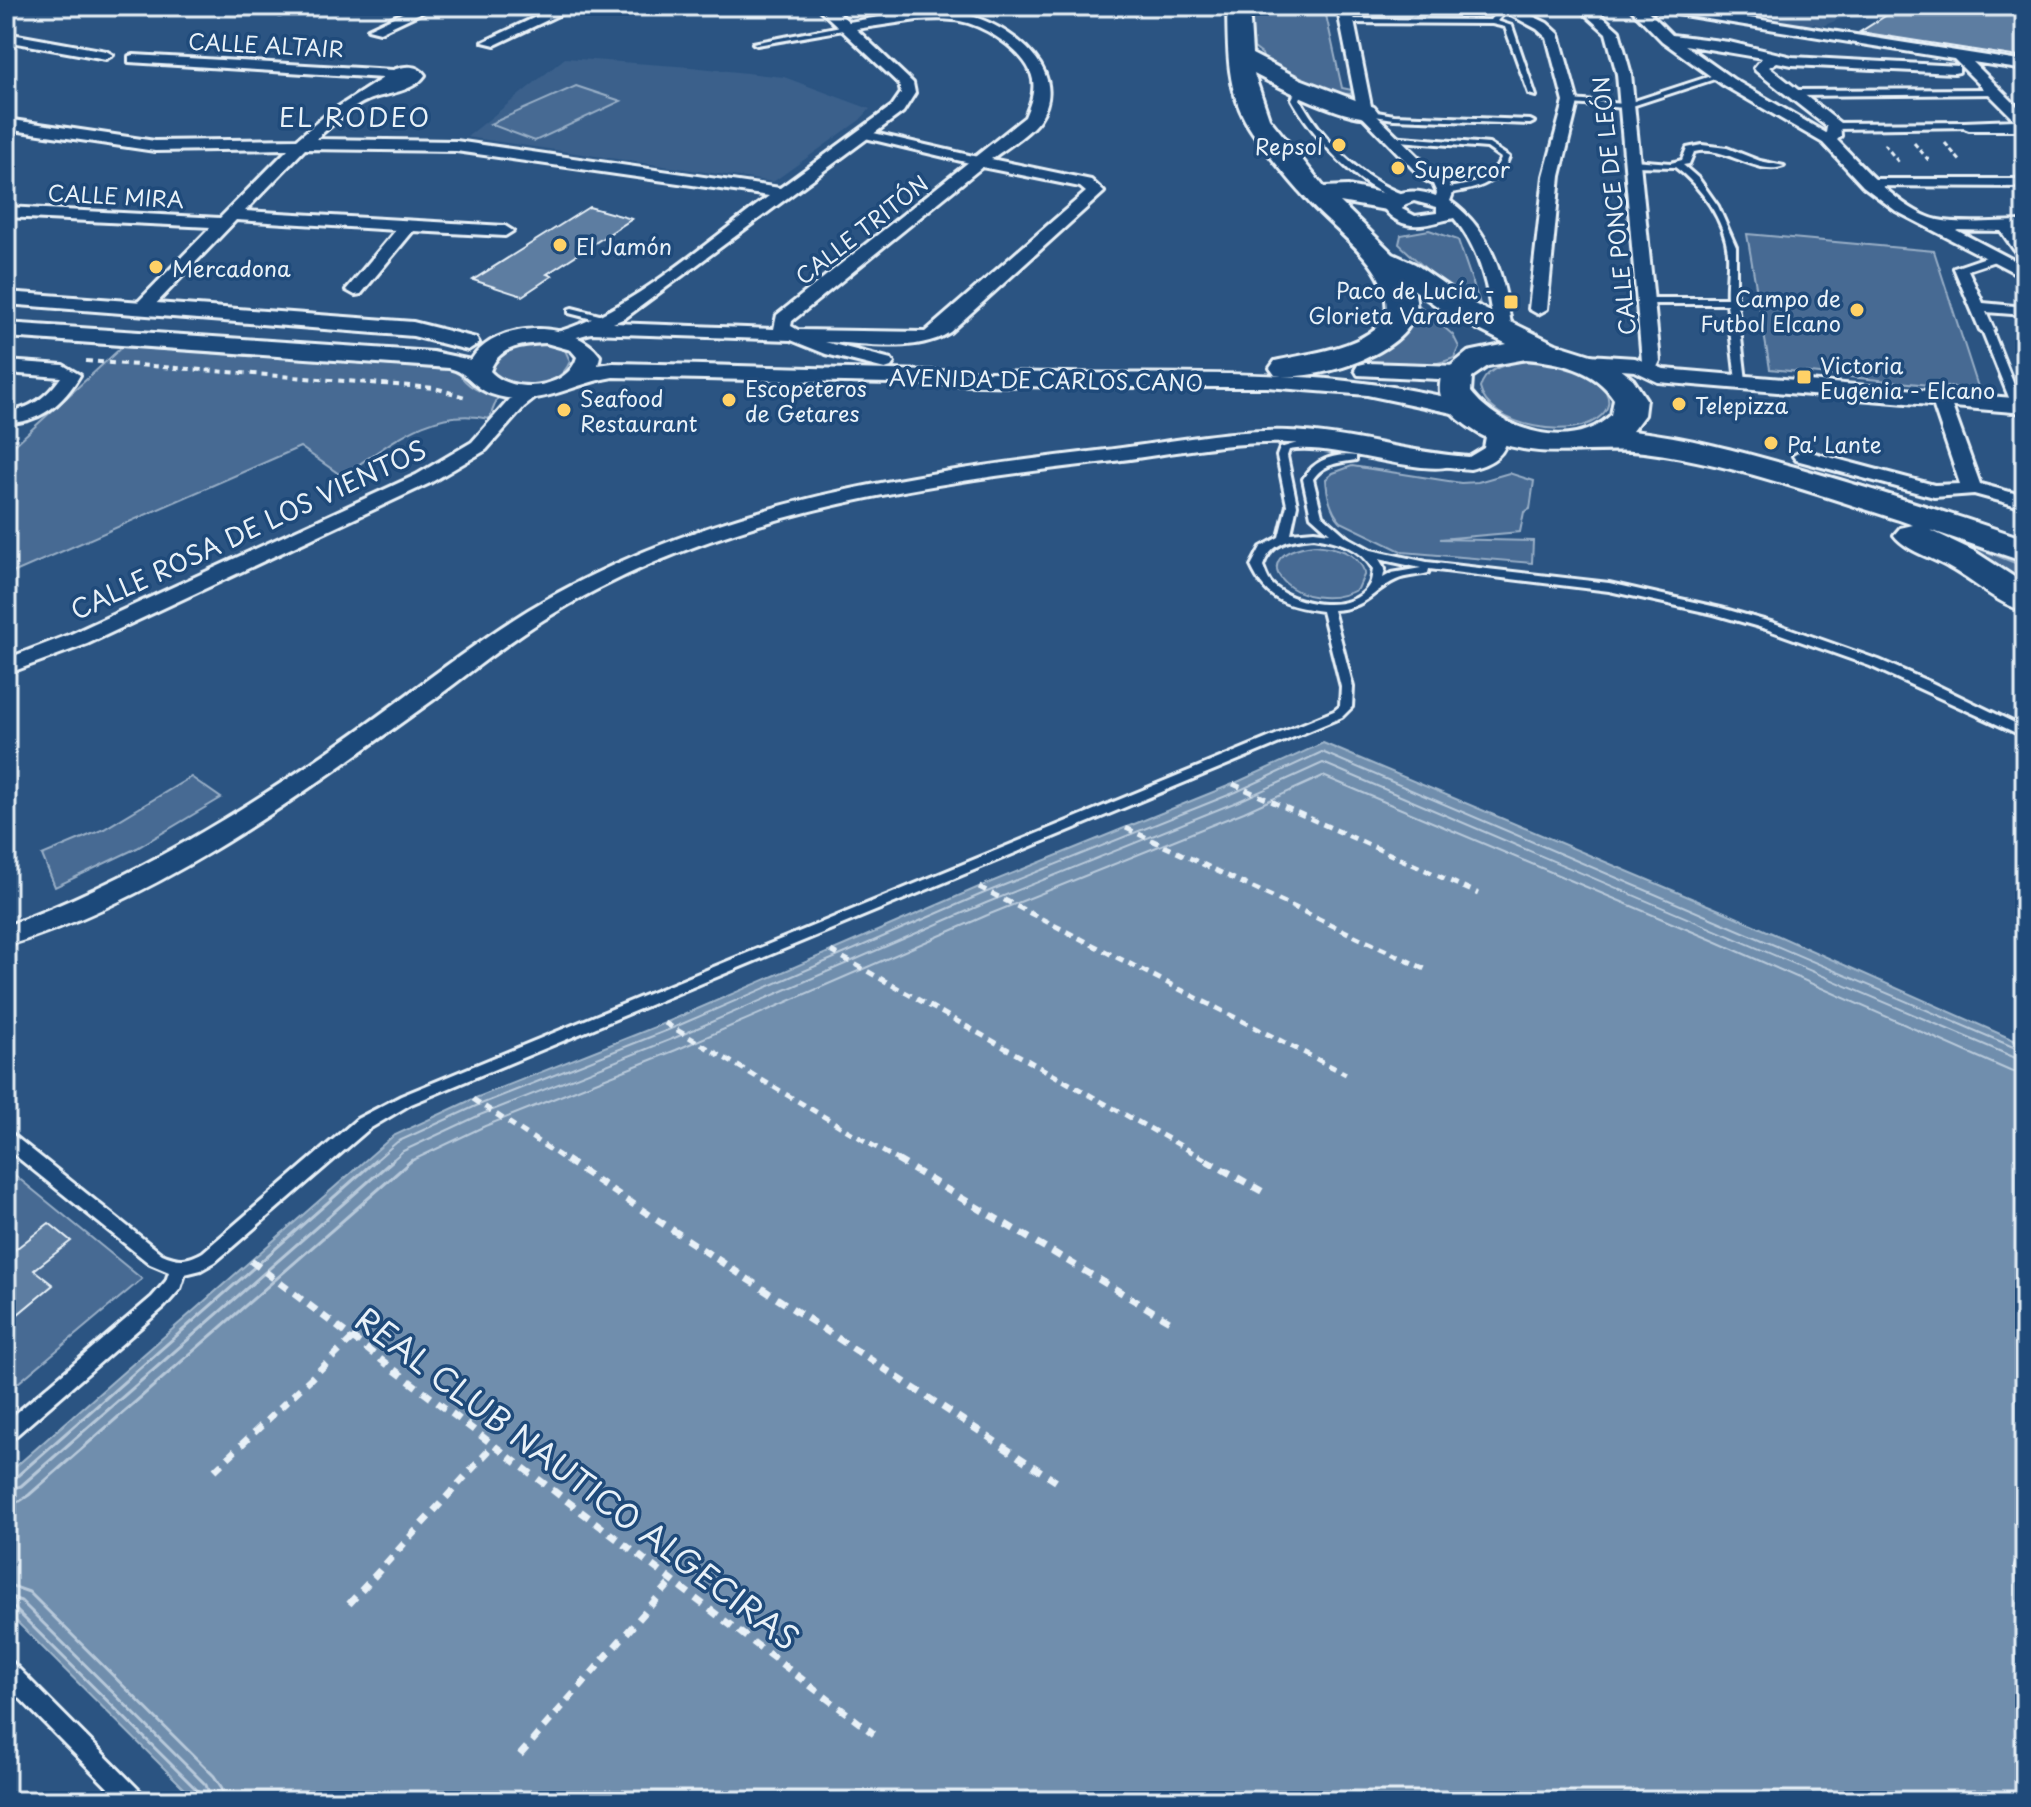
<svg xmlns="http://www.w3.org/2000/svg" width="2031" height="1807" viewBox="0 0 2031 1807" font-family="'Playpen Sans',sans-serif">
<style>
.built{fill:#3a608b}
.green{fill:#476b93;stroke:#98aec6;stroke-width:2}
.water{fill:#708ead;stroke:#a0b6cb;stroke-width:2}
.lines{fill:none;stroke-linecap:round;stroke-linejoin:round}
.shore-far1{stroke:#b8c9da;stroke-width:2}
.shore{stroke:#b8c9da;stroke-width:3}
.building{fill:#5d7da1;stroke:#e8f1f8;stroke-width:2}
.service-casing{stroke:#e8f1f8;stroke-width:6}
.pedestrian-casing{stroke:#e8f1f8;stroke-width:6}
.minor-casing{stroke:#e8f1f8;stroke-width:6}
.tertiary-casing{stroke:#e8f1f8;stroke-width:6}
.trunk-casing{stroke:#e8f1f8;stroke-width:6}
.path-far3{stroke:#e8f1f8;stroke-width:3;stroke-dasharray:5 4;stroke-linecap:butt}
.path-far2{stroke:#e8f1f8;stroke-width:4;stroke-dasharray:6 5;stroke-linecap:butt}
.path-far1{stroke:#e8f1f8;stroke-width:5;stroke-dasharray:8 6;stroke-linecap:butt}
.path{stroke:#e8f1f8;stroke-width:7;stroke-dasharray:10 8;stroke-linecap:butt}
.service{fill:#1f4a7a;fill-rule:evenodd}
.pedestrian{fill:#1f4a7a;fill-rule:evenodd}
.minor{fill:#1f4a7a;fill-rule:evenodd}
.tertiary{fill:#1f4a7a;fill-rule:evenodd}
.trunk{fill:#1f4a7a;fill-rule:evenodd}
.poi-dot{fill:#ffd166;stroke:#1f4a7a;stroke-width:3}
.labels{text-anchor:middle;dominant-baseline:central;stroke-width:7;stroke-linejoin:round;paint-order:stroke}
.far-street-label{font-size:22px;fill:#e8f1f8;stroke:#1f4a7a}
.far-poi-label{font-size:22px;fill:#e8f1f8;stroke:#1f4a7a;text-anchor:start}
.far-quarter-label{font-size:26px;letter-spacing:2px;fill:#e8f1f8;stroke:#1f4a7a}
.street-label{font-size:26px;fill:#e8f1f8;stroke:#1f4a7a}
.near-street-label{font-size:32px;fill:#e8f1f8;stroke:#1f4a7a}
</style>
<rect width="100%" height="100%" fill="#2b5482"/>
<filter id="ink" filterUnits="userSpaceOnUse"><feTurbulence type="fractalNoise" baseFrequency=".0125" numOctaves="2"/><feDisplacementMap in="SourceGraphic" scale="16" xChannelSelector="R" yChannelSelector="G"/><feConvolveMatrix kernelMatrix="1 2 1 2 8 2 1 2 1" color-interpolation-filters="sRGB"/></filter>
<g filter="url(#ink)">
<path class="built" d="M1688 6H1873L1822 26 1814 23 1802 27Z
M565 58 691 67 784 77 870 109 860 120 773 182 467 137Z"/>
<path class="green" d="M1250 6H1324L1342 88 1352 90 1351 94 1330 93 1265 64 1262 54 1254 48Z
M576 86 621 101 535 141 490 124Z
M1429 230 1458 240 1482 310 1438 280 1399 244 1401 235Z
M1747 234 1934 251 1979 390 1770 369Z
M1413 300 1453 335 1459 347 1454 358C1419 373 1377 364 1340 362Z
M547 344 565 350 570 361C558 393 509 389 489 371L494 357 512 347Z
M124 345 449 370 458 372C467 387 481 393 498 397L489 419C431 405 388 446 342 476L300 447 6 576V453Z
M1516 362C1544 360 1591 363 1606 392 1610 400 1609 408 1602 415 1576 442 1488 427 1480 388 1485 370 1500 366 1516 362Z
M1352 466 1461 483 1478 482 1509 473 1534 481 1530 509 1524 512 1520 532 1440 539 1533 541 1532 563 1403 552 1341 522C1330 511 1327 495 1326 479L1333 473Z
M1925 532 1953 538 2025 567V585Z
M1314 545C1335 547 1357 551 1365 573L1358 589C1302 620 1233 555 1314 545Z
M191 777 221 798 137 848 55 887 42 855 104 829Z
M6 1168 142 1279 6 1393Z"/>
<path class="water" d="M1323 743 1729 914 2025 1045V1801H197L6 1611V1475L393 1136 473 1099 665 1023 979 887 1233 784Z"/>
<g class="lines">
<path class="shore-far1" d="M374 1162 397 1142 476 1106 668 1030 982 894 1236 792 1322 752 2025 1052
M390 1162 403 1151 480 1115 672 1039 986 903 1239 801 1323 763 2025 1062
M409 1162 485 1126 676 1050 990 914 1244 812 1323 776 1717 942 2010 1071 2025 1074"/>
<path class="shore" d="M6 1481 15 1478 376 1160
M6 1491 21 1486 393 1160
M6 1503 20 1501 29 1495 412 1160
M6 1584 29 1592 214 1776 222 1788 224 1801
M6 1596 21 1601 206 1785 212 1801
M6 1606 15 1609 199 1792 202 1801"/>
</g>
<path class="building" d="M1901 6H2025V58L1860 32Z
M589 207 632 219 547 274 552 276 522 296 473 280Z
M49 1223 71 1241 34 1270 53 1285 6 1324V1248L12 1252Z"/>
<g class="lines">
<defs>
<path id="service" d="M1502 6 1509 8 1497 21 1512 26 1536 96 1529 94 1505 27 1492 24 1347 23 1343 21 1347 19 1490 20Z
M846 25H849V29L757 45 753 43Z
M1717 74 1724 76 1626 108 1571 104 1567 102 1571 100 1625 104Z
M1298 86 1305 88 1300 99C1322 139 1361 180 1405 195V199C1364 198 1310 132 1292 99Z
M1365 110 1394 115 1530 120 1534 122 1530 124 1394 119 1362 114 1361 112Z
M1390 136 1489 144 1509 157C1498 186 1472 190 1444 194L1440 191 1441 189C1466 185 1490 184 1501 158L1487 148 1387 140 1386 138Z
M1702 145 1727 148 1760 161 1784 166C1757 177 1725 144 1694 152L1689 164 1683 165 1699 179 1718 206 1736 247V295L1746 381 1741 384 1736 381 1727 304H1645L1640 301 1645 298H1727C1726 283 1729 268 1728 253 1725 221 1701 186 1675 167L1633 166 1629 163 1633 160 1671 163 1682 160 1687 148Z
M572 308 607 317 609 319 604 322 569 313V309Z
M1984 328 1992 330 2022 405 2021 407 2012 405 1982 330Z
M1301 442C1352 443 1401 463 1453 460L1458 463C1430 481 1333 441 1289 450L1287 456 1297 505 1291 533 1314 531 1330 533 1311 516 1303 479C1314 460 1334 453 1356 456V460C1338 463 1324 463 1313 479L1322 515 1347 537 1371 550 1427 562 1609 583 1721 608 1774 623 1879 660 1930 682 2025 728V737L1870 666 1766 629 1714 614 1609 591 1429 569 1428 573C1418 576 1406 575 1396 580 1370 592 1368 608 1333 610L1353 687 1352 707 1342 717 411 1104 369 1129 215 1262 201 1270 185 1274 180 1289 164 1307 12 1439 6 1441V1422L152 1297 166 1281 169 1272 150 1264 6 1148V1132L12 1134 162 1254C179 1261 187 1261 203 1252L357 1119 401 1096 1334 711 1340 706 1341 687 1322 611C1286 606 1267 601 1251 566L1261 547 1279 537 1287 505 1277 456 1280 448ZM1314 537C1338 541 1360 547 1373 569 1372 575 1372 582 1368 587 1350 615 1291 605 1271 583 1267 578 1265 571 1263 566 1271 542 1291 539 1314 537ZM1379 559 1421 568 1392 573 1383 578 1385 569Z
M6 1660 13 1663 143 1794 146 1801H121L6 1684Z"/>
<path id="pedestrian" d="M1996 89 2002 92 2000 94 1793 96 1787 93 1793 90Z
M1969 122 1975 125 1973 127 1835 129 1829 126 1835 123Z
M865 131 982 158 988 162 982 166 861 137V133Z
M1869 179H2025V187L1865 186 1863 183Z
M1989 256 2001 259 1968 270 1983 303 2025 307V315L1986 312 1994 330 1987 334 1980 330 1954 268Z"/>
<path id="minor" d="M279 6H295L280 15 273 11Z
M417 6H435L380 32 368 29Z
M559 6H577L495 45 483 42Z
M816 6H831L849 22C883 17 917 8 952 12 997 16 1076 67 1039 120 1028 135 1006 148 991 159L1091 180 1104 192 950 332C916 354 864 343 825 342L891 359 894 363 891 367 885 369 826 354 791 340 591 333 559 342 550 337 553 333C626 315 707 242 769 196L456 151 305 149 245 211 505 226 513 231 505 236 413 231 361 294 355 295 346 290 396 230 236 220 149 311H137L134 307 137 303 211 227 6 217V207L220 218 288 149 155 151 6 129V119L155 141 297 139 327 114 383 78 129 62V56L134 55 393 70C405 66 417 64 425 75 414 91 390 93 374 98 353 104 332 125 316 139L456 141 780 188 892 106 901 93 899 84ZM917 20C934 19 952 18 968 23 991 30 1029 55 1033 80 1035 93 1030 105 1025 117L777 315 774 329 613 323 625 318 903 112 915 93 913 83 856 29ZM982 167 1080 187 1086 192 925 332 798 330 791 326 792 321Z
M1337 6H1351L1372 111 1435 173 1446 178 1453 193 1450 201C1493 231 1505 281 1512 331L1509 335 1503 336 1494 331C1489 290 1481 251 1454 218 1428 224 1402 235 1382 206 1396 189 1416 189 1436 196L1437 193 1433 184 1423 179 1358 112ZM1414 201 1437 207V213L1415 216 1398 207Z
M1494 6H1512L1547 23 1559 34 1578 102 1560 176 1547 309 1538 314 1529 309 1544 176 1564 102 1547 38 1537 29Z
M1576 6H1591L1619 31 1631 74 1660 361 1655 371 1648 373 1639 367 1642 361 1617 74 1606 33Z
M1628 6H1674L2025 62V70L1973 62 2025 114V130H1969L1964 128V122L2015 120 1954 59 1646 9 1672 35 1729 42 1792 57 1959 66V72L1954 73 1792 65 1777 62 1769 67 1840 123 1841 136 1837 140C1862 166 1902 212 1938 220 1962 225 1999 221 2025 221V231H2018L2025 241V258L2019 257 2001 231 1956 230 2025 266V278L1896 211 1863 186 1823 143 1723 85 1662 41ZM1685 45 1762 58 1754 68 1756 71 1827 127 1826 133 1733 79Z
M6 33 106 51 113 55 106 59 6 41Z
M6 361 63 365 80 375C64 403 40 423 6 423V411C29 411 48 396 61 377L6 373Z
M534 386 543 392 524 407 486 450 430 483 87 644 6 674V659L71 634 416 475 472 442 510 399Z
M1940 392 1949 398 1980 484 2025 496V508L1974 494 1934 497 1796 460 1793 456 1803 450 1934 485 1960 484 1931 398Z
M1497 425 1507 431C1509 455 1490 464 1470 469 1409 465 1350 445 1288 443 1227 441 1166 455 1106 462 909 485 714 514 543 620 505 644 469 673 433 700 299 796 165 897 6 946V926C132 880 244 811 353 734 411 693 468 647 528 610 705 503 905 474 1106 450 1166 443 1227 429 1288 431 1349 433 1408 453 1469 457L1484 448 1487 431Z"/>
<path id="tertiary" d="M6 292 413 322 476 338 479 343 468 350 413 336 6 304Z
M6 323 433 352 471 360C496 320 574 319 600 356L598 365 613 363C764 366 916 372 1067 373 1209 375 1330 367 1470 403L1474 408 1470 413 1462 415 1367 395 1267 387H1069L613 377C569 384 539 410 491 394 474 388 468 372 449 368L6 337ZM546 343 571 350 577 357C568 390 511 395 490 371 498 346 523 344 546 343Z
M1588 355 1635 358 1664 369 2025 399V413L1658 382 1635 371 1580 367 1577 362 1580 357Z
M1366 363 1458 366 1466 368 1469 373 1466 378 1458 380 1358 375 1355 370 1358 365Z"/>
<path id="trunk" d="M1227 6H1249L1252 54 1300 79 1374 107 1378 112 1374 117C1350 123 1277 86 1254 74L1269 118 1324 187 1348 186 1402 197 1406 203 1402 209 1392 211 1340 202 1393 254 1415 264 1470 302 1556 344 1610 361 1633 379 1646 399 1644 415 1632 431C1688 437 1742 452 1795 467 1872 489 1949 513 2025 539V562L1930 530 1974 551 2025 584V611C1997 604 1974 581 1948 567 1931 557 1906 551 1894 535L1900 528 1913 525 1899 520C1816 494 1730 463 1644 452 1590 446 1539 462 1487 438 1471 430 1443 411 1440 392 1439 387 1441 379 1441 374L1468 352 1507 344 1448 314 1413 289C1438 348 1313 384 1275 375L1270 368 1275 361C1312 352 1359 350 1385 319 1397 270 1337 234 1309 202 1291 182 1257 142 1245 120 1226 84 1228 45 1227 6ZM1526 359C1559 362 1595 369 1614 399L1611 415C1572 453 1501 431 1471 392L1472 377 1488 366Z"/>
</defs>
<use href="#service" class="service-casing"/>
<use href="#pedestrian" class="pedestrian-casing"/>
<use href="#minor" class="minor-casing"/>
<use href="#tertiary" class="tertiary-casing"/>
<use href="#trunk" class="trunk-casing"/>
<path class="path-far3" d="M1914 143 1931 163
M1945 143 1962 163
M1884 144 1900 164"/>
<path class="path-far2" d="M86 361 435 388 465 397"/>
<path class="path-far1" d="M1233 784 1479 894
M1126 828 1425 969
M979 887 1346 1074
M831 951 1210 1162
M665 1023 901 1162
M473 1099 569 1162"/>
<path class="path" d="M566 1160 1060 1484
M897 1160 1171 1322
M1206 1160 1265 1193
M251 1261 874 1734
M215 1470 354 1337
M2016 1569 2025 1539
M349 1604 493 1446
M520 1755 673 1580"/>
<use href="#service" class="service"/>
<use href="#pedestrian" class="pedestrian"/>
<use href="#minor" class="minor"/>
<use href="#tertiary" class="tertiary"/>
<use href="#trunk" class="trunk"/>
</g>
</g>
<g class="poi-dot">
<circle cx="1339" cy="145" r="8"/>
<circle cx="1398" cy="168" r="8"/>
<circle cx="560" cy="245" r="8"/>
<circle cx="156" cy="267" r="8"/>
<rect x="1503" y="294" width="16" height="16" rx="4"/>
<circle cx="1857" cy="310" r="8"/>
<rect x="1796" y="369" width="16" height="16" rx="4"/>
<circle cx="729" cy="400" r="8"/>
<circle cx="1679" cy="404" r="8"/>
<circle cx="564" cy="410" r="8"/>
<circle cx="1771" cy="443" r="8"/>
</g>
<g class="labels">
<g class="far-street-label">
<text transform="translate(266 44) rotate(3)">CALLE ALTAIR</text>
<text transform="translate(116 195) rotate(3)">CALLE MIRA</text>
<text transform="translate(1613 206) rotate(-96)">CALLE PONCE DE LEÓN</text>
<text transform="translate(861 229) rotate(-38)">CALLE TRITÓN</text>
<text transform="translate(1046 379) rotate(1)">AVENIDA DE CARLOS CANO</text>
</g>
<g class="far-poi-label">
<text x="1323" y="145" text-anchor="end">Repsol</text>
<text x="1414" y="168">Supercor</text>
<text x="576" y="245">El Jamón</text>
<text x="172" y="267">Mercadona</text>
<text x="1495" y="289" text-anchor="end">Paco de Lucía -<tspan x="1495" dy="25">Glorieta Varadero</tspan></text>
<text x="1841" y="297" text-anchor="end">Campo de<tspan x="1841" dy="25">Futbol Elcano</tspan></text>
<text x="1820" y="364">Victoria<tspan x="1820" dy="25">Eugenia - Elcano</tspan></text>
<text x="745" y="387">Escopeteros<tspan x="745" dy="25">de Getares</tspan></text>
<text x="580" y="397">Seafood<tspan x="580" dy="25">Restaurant</tspan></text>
<text x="1695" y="404">Telepizza</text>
<text x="1787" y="443">Pa' Lante</text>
</g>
<g class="far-quarter-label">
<text x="355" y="116">EL RODEO</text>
</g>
<g class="street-label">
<text transform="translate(248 529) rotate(-25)">CALLE ROSA DE LOS VIENTOS</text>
</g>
<g class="near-street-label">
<text transform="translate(578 1478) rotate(37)">REAL CLUB NAUTICO ALGECIRAS</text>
</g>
</g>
<rect width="2031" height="1807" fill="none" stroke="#1f4a7a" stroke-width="32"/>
<rect x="16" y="16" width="1999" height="1775" fill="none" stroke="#e8f1f8" stroke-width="3" filter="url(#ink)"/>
</svg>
